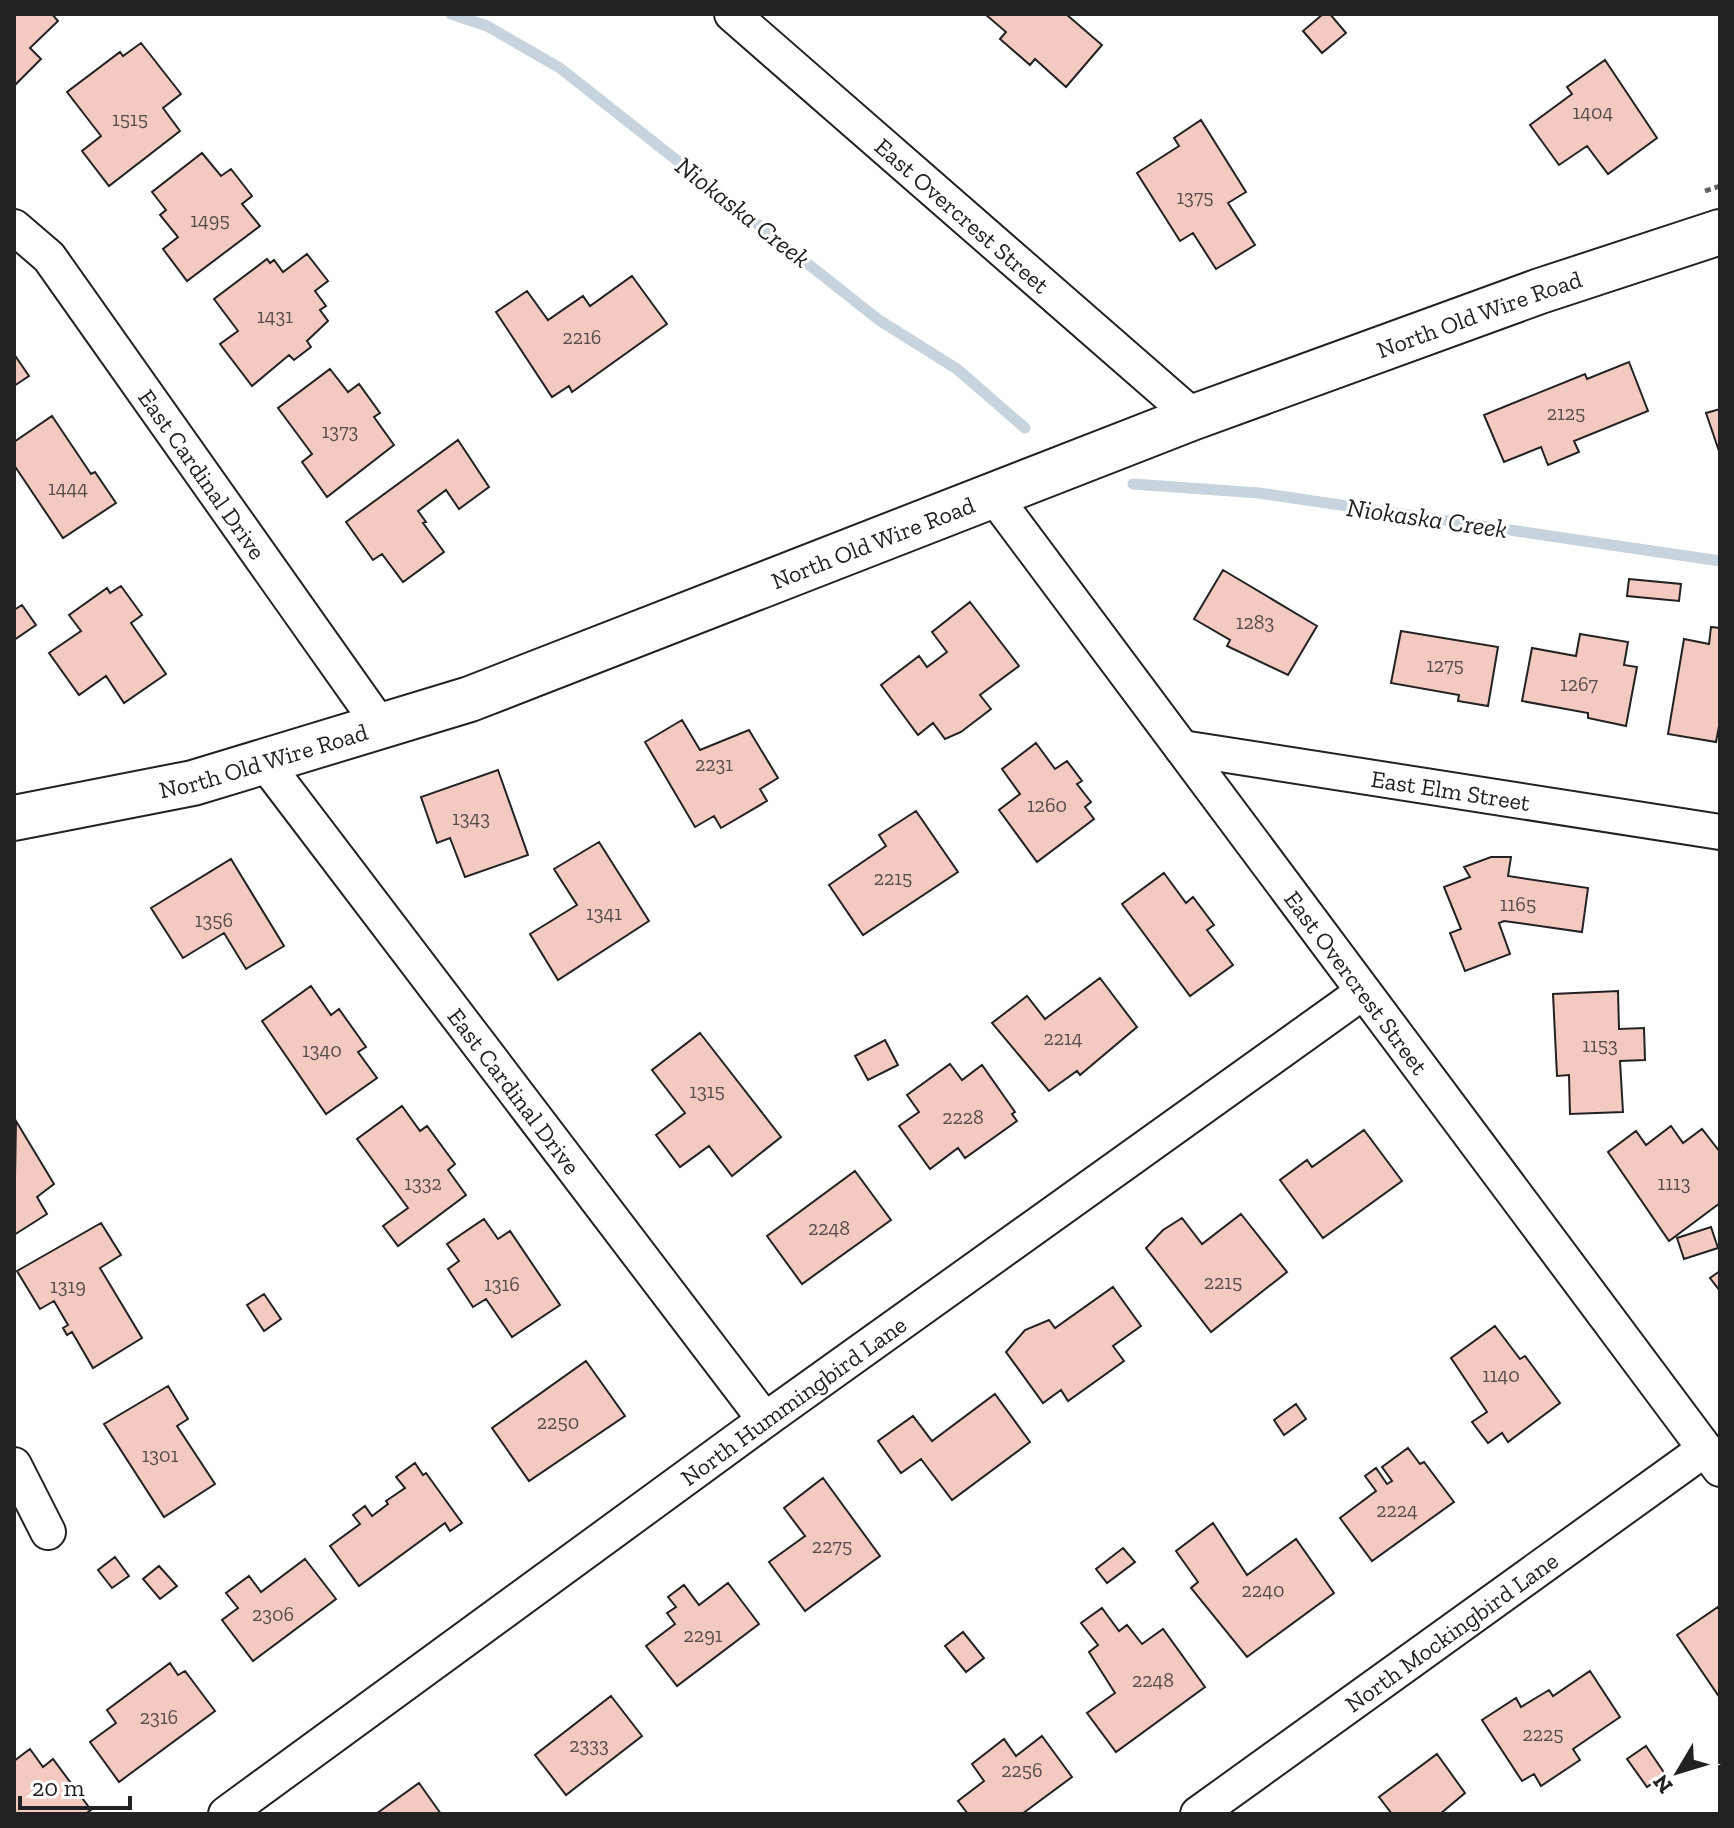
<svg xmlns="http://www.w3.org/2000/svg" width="1734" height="1828" viewBox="0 0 1734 1828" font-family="'Zilla Slab',serif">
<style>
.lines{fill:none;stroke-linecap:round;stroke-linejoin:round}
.stream{stroke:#c7d3dd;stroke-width:11}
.building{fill:#f3c9c0;stroke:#222;stroke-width:2}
.street-casing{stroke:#222;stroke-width:38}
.secondary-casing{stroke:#222;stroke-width:48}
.path{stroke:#646464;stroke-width:5;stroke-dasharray:6 4;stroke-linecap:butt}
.street{stroke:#fff;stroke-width:34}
.secondary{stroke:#fff;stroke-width:44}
.labels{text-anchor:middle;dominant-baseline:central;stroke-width:6;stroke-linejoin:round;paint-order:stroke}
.number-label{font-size:20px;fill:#564c4a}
.street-label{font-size:24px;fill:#222;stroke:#fff}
.water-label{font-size:26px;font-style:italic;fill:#222;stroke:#fff}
</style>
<rect width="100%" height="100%" fill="#fff"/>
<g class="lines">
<path class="stream" d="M451 14 487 26 560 68 879 320 957 369 1025 428
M1133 484 1259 493 1720 561"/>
</g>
<path class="building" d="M14 14H52L58 21 30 48 41 59 14 86Z
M985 14H1066L1102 45 1066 87 1035 59 1030 65 1000 39 1006 32Z
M1323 14H1330L1346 33 1322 53 1303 31Z
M141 43 181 94 163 108 180 131 109 186 82 151 101 136 67 92 120 52 123 56Z
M1605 60 1657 138 1608 174 1587 146 1559 165 1530 125 1572 94 1567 87Z
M1201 120 1246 192 1228 203 1255 245 1216 269 1193 233 1180 241 1137 173 1179 146 1174 138Z
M202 153 221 176 231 169 252 196 242 204 260 226 187 281 163 249 178 237 160 215 166 210 152 192Z
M307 254 328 281 315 291 326 306 320 310 328 321 307 341 311 347 294 360 289 355 252 386 220 344 238 331 214 299 267 259 270 263 274 260 283 272Z
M632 276 667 324 572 392 569 386 552 397 496 312 527 291 548 320 583 296 590 306Z
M14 354 29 376 14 386Z
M1629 362 1648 411 1574 441 1579 452 1548 465 1541 447 1504 462 1484 415 1585 374 1587 379Z
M330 369 348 392 359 384 380 413 374 417 394 445 327 497 302 462 312 454 278 408Z
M1720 409V454L1706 413Z
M52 416 91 474 95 472 116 503 63 538 14 465V442Z
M458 440 489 487 459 509 446 490 418 511 426 522 423 523 444 552 403 582 382 554 373 560 346 522Z
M1223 570 1317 626 1288 675 1227 646 1230 640 1194 619Z
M1629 579 1681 584 1679 601 1627 596Z
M121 586 142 615 131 623 166 674 124 703 106 676 79 695 49 653 81 631 69 615 107 588 110 593Z
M970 602 1019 666 980 695 991 709 961 732 945 739 933 723 918 735 881 685 919 656 927 667 947 652 932 632Z
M22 605 36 625 14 640V610Z
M1711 627 1720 628V721L1716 742 1668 734 1684 639 1709 644Z
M1401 631 1498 647 1488 706 1458 701 1459 695 1391 683Z
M1580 634 1628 642 1624 665 1637 667 1626 726 1588 718V713L1522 701 1532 648 1576 656Z
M682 720 700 750 749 730 778 778 760 789 767 801 721 828 714 816 695 827 645 742Z
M1036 743 1055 769 1067 761 1082 781 1077 784 1091 802 1085 807 1094 819 1037 862 999 810 1020 794 1002 769Z
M498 770 528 855 465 877 450 838 437 843 421 797Z
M916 811 958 872 863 935 829 885 886 846 879 835Z
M599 842 649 921 558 980 530 934 577 905 554 869Z
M1491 857H1511L1508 876 1588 888 1582 932 1504 921 1499 923 1510 954 1465 971 1450 933 1461 929 1444 887 1470 877 1464 867Z
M231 859 284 946 246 969 224 933 183 958 151 908Z
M1164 873 1186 903 1193 897 1214 925 1207 930 1233 965 1190 996 1122 904Z
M1100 978 1137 1027 1080 1075 1077 1071 1049 1091 992 1023 1027 996 1045 1019Z
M311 986 331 1015 339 1009 366 1047 358 1052 377 1078 326 1114 262 1021Z
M1618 991 1619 1029 1644 1028 1645 1060 1620 1061 1623 1112 1570 1114 1569 1075 1557 1076 1553 994Z
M700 1033 781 1137 732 1176 709 1146 680 1167 656 1135 685 1113 652 1070Z
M885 1040 898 1065 868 1080 855 1056Z
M950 1064 962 1080 982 1065 1015 1112 1012 1114 1017 1121 965 1158 958 1148 930 1169 899 1126 919 1112 907 1095Z
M402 1106 420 1131 427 1126 455 1164 448 1170 466 1195 398 1246 383 1226 408 1208 357 1139Z
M16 1121 54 1184 37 1197 47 1214 14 1235Z
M1671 1126 1683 1143 1702 1129 1720 1152V1203L1669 1241 1608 1152 1636 1131 1646 1145Z
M1364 1130 1402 1181 1323 1238 1280 1180 1307 1160 1312 1167Z
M855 1171 891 1220 802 1284 767 1236Z
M1241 1214 1287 1272 1211 1332 1146 1248 1163 1230 1182 1218 1202 1244Z
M484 1219 498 1239 510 1231 560 1305 512 1337 486 1299 473 1307 448 1269 459 1261 447 1244Z
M101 1223 121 1255 100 1268 142 1338 93 1368 72 1332 67 1335 63 1328 68 1325 54 1301 40 1309 17 1271Z
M1711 1227 1718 1248 1684 1259 1677 1238Z
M1720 1271V1291L1710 1278Z
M1113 1287 1141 1326 1113 1346 1124 1361 1068 1401 1061 1390 1043 1403 1006 1352 1025 1330 1049 1320 1055 1328Z
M264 1294 281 1319 264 1331 247 1305Z
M1495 1326 1520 1359 1525 1356 1560 1403 1508 1442 1502 1433 1488 1443 1472 1422 1487 1412 1451 1358Z
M586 1361 625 1416 529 1481 492 1428Z
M168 1386 188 1419 177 1426 215 1484 164 1517 104 1424Z
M995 1394 1030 1442 952 1500 921 1459 901 1473 878 1441 913 1416 932 1441Z
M1296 1404 1306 1419 1284 1435 1274 1420Z
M1408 1448 1420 1464 1424 1462 1454 1502 1372 1561 1340 1518 1376 1491 1365 1476 1376 1468 1387 1484 1392 1481 1382 1467Z
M415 1463 423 1475 426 1473 462 1523 450 1531 445 1523 359 1586 330 1546 360 1524 353 1515 365 1506 372 1516 388 1504 386 1501 405 1488 396 1477Z
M823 1478 880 1556 805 1611 769 1562 805 1536 784 1508Z
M1213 1523 1247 1575 1296 1539 1334 1593 1247 1657 1191 1588 1198 1582 1176 1551Z
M1123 1548 1135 1562 1107 1583 1096 1569Z
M115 1557 129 1576 112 1588 98 1570Z
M305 1559 336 1599 253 1661 222 1620 238 1608 226 1593 249 1576 261 1592Z
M159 1566 177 1586 160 1599 143 1579Z
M728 1583 759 1624 677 1686 646 1646 675 1624 667 1613 676 1607 668 1597 684 1585 699 1605Z
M1718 1607 1720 1610V1698L1677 1635Z
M1102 1608 1119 1631 1127 1625 1142 1644 1163 1629 1205 1687 1116 1752 1087 1713 1115 1693 1089 1652 1098 1645 1081 1623Z
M963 1632 984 1658 966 1672 945 1646Z
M170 1663 178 1675 185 1671 215 1711 119 1782 90 1742 116 1723 107 1710Z
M1590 1671 1620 1717 1573 1749 1580 1760 1541 1786 1534 1774 1522 1781 1482 1720 1516 1698 1521 1707 1549 1690 1553 1696Z
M611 1696 642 1736 566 1795 535 1755Z
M1042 1736 1072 1777 1022 1814H968L958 1801 984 1781 972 1764 1004 1739 1016 1756Z
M1646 1746 1665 1774 1647 1787 1627 1759Z
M30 1749 43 1767 53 1759 91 1810 85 1814H14V1761Z
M1437 1754 1465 1793 1440 1814H1392L1379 1797Z
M419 1783 441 1814H376Z"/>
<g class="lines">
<defs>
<g id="street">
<path id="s1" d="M732 14 1194 417"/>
<path id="s2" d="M14 227 49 257 382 728"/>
<path id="s3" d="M993 495 1720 1469"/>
<path id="s4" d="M1182 748 1720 832"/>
<path id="s5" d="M265 763 765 1420"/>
<path d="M14 1465 48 1532"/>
<path id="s6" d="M226 1814 765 1420 1363 992"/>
<path id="s7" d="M1198 1814 1705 1449"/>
</g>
<g id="secondary">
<path id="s8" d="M14 818 193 783 470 699 1194 417 1540 291 1720 232"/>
</g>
</defs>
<use href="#street" class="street-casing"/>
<use href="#secondary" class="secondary-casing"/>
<path class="path" d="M1705 191 1720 186"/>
<use href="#street" class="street"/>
<use href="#secondary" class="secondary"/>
</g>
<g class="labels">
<g class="number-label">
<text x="1593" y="112">1404</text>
<text x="130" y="119">1515</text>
<text x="1195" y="197">1375</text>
<text x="210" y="220">1495</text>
<text x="275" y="316">1431</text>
<text x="582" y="337">2216</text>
<text x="1566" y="413">2125</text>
<text x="340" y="431">1373</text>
<text x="68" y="488">1444</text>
<text x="1255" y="622">1283</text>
<text x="1445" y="665">1275</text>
<text x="1579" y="684">1267</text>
<text x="714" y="764">2231</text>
<text x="1047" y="805">1260</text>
<text x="471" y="818">1343</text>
<text x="893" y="878">2215</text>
<text x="1518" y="904">1165</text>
<text x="604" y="913">1341</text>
<text x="214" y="920">1356</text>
<text x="1063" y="1038">2214</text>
<text x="1600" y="1045">1153</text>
<text x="322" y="1050">1340</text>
<text x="707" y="1091">1315</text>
<text x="963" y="1117">2228</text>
<text x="423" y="1183">1332</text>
<text x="1674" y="1183">1113</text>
<text x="829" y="1228">2248</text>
<text x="1223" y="1282">2215</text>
<text x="502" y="1284">1316</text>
<text x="68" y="1286">1319</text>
<text x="1501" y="1375">1140</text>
<text x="558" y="1422">2250</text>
<text x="160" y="1455">1301</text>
<text x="1397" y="1510">2224</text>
<text x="832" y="1546">2275</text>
<text x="1263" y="1590">2240</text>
<text x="273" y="1614">2306</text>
<text x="703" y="1635">2291</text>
<text x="1153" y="1680">2248</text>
<text x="159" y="1717">2316</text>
<text x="1543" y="1734">2225</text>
<text x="589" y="1745">2333</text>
<text x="1022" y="1770">2256</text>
</g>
<g class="street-label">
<text stroke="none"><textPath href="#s1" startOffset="306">East Overcrest Street</textPath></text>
<text stroke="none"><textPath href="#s8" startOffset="1552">North Old Wire Road</textPath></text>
<text stroke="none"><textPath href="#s2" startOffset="312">East Cardinal Drive</textPath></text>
<text stroke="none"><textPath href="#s8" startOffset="904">North Old Wire Road</textPath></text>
<text stroke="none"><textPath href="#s8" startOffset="256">North Old Wire Road</textPath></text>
<text stroke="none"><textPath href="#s4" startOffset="272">East Elm Street</textPath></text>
<text stroke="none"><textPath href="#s3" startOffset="608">East Overcrest Street</textPath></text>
<text stroke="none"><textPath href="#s5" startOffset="412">East Cardinal Drive</textPath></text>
<text stroke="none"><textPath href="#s6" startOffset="702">North Hummingbird Lane</textPath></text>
<text stroke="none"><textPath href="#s7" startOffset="312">North Mockingbird Lane</textPath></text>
</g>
<g class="water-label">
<text transform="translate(743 212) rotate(38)">Niokaska Creek</text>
<text transform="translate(1427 518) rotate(8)">Niokaska Creek</text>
</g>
</g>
<rect width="1734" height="1828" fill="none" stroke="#222222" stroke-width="32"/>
<g transform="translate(1678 1772) rotate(232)" stroke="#ffffff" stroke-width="6" paint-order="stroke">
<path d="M0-6L14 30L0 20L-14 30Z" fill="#222222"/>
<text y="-12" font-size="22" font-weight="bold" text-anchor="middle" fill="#222222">N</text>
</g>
<path d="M20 1796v12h110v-12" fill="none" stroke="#222222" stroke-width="4"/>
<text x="32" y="1796" font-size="24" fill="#222222" stroke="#ffffff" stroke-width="6" paint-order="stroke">20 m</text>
</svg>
